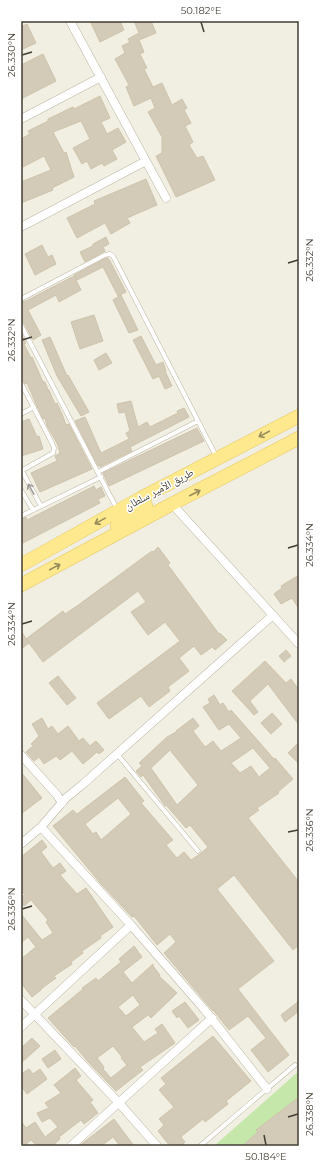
<svg xmlns="http://www.w3.org/2000/svg" width="320" height="1167" viewBox="0 0 320 1167" font-family="Montserrat,'Noto Naskh Arabic',sans-serif">
<style>
.green{fill:#c6e7aa}
.building{fill:#d3cbb8;stroke:#cec3ab;fill-rule:evenodd}
.lines{fill:none;stroke-linecap:round;stroke-linejoin:round}
.lane-casing{stroke:#bdb7a5;stroke-width:5}
.street-casing{stroke:#bdb7a5;stroke-width:9}
.primary-casing{stroke:#e4c85e;stroke-width:14}
.lane{stroke:#fff;stroke-width:4}
.street{stroke:#fff;stroke-width:8}
.primary{stroke:#ffe98e;stroke-width:13}
.oneway{stroke:#988b5c}
.oneway2{stroke:#a19e99}
.ticks{fill:none;stroke:#433e33;stroke-width:1.5}
.labels{text-anchor:middle;dominant-baseline:central;stroke-width:3;stroke-linejoin:round;paint-order:stroke}
.street-label{font-size:11px;fill:#433e33;stroke:#fff}
.neatline{fill:none;stroke:#433e33;stroke-width:1.5}
.ticks-label{font-size:10px;text-anchor:middle;fill:#433e33}
</style>
<rect width="100%" height="100%" fill="#f1eee2"/>
<path class="green" d="M299 1071V1146H214Z"/>
<path class="building" d="M95 21H120L124 30 100 42 91 23Z
M134 21H151L156 33 139 40 144 52 140 54 147 68 144 69 153 87 162 83 172 105 182 99 187 108 184 110 191 123 185 126 193 142 189 145 197 158 203 156 215 180 176 197 156 156 162 153V137L148 112 155 108 151 98 134 106 126 87 129 85 115 59 125 53 122 46 130 42 128 39 139 33Z
M27 24 36 43 21 50V27Z
M43 54 56 81 21 99V65Z
M100 96 110 118 101 122 107 134 118 128 126 142 112 150 117 159 104 166 102 163 91 169 87 161 82 164 73 148 90 139 81 121 53 132 64 153 66 152 74 177 52 188 53 190 21 203V182L51 170 44 156 21 168V139L30 134 28 131 48 121V119L73 107 74 109Z
M146 179 157 205 127 218 130 223 111 234 105 223 77 238 67 218 95 204 94 201Z
M106 237 109 244 103 247 105 251 85 262 80 252 93 246V244Z
M42 245 48 257 52 255 56 264 35 275 25 254Z
M106 258H108L110 261 126 292 118 296 103 267 77 280 74 275Z
M74 276 81 290 59 302 56 295 28 310 41 335 33 340 24 323 21 322V302L26 301Z
M121 295 138 330 129 333 113 300Z
M94 315 103 341 80 349 71 322Z
M21 333 26 343 24 344 31 358 32 357 43 382H45L48 390H49L55 404 57 403 62 414 66 425 69 424 92 469 40 492 31 473 57 461 55 456 60 453 57 443 47 426 45 418 43 419 36 404 27 383 25 384 21 376Z
M141 336 156 365 163 362 166 371H165L172 386 165 389 159 376 153 379 133 340Z
M50 337 67 376 68 375 89 412 81 416 57 376 42 340Z
M106 353 112 363 99 370 94 360Z
M131 401 138 427 147 422 150 427 178 413 177 411 184 408 189 417 130 447 132 451 100 467V465L98 466 75 421 85 417 101 453 129 439 126 433 130 431 125 412 119 413 117 404Z
M29 419 37 437 39 436 43 449 21 456V422Z
M197 428 204 441 109 486 103 473Z
M94 486 96 490 101 487 105 496 98 499 100 503 21 544V519L26 517 27 520Z
M158 547 170 563 168 565 219 634 220 633 227 640 215 650 212 647 201 655 194 646 179 658 189 671 168 687 170 691 149 707 141 696 109 719 97 703 180 641 165 622 148 635 131 612 146 602 138 591 43 662 26 639 63 611 65 614 77 606 152 551 153 552Z
M299 575V609L292 598 281 604 274 594 282 588 281 586Z
M21 631 29 643 21 649Z
M286 650 291 656 284 662 279 656Z
M265 661 286 683 291 679 299 690V725L268 684 250 701 258 712 254 715 232 691Z
M58 676 76 698 67 705 49 683Z
M214 695 220 705 223 703 229 712 231 710 274 759 275 758 293 779 278 792 279 793 257 808 259 810 248 818 299 882V945L293 950 234 875 217 889 274 961 238 989 289 1055 268 1072 251 1050 266 1038 248 1016 229 1030 213 1010V1011L164 953 176 942 170 934 157 945 134 916 132 917 101 884 53 826 73 810 77 814 125 777 144 801 141 803 173 840 166 845 177 858 184 852 191 860 200 854 208 847 190 825 186 828 166 805 165 806 163 803 143 775 141 777 136 771 142 766 139 763 167 737 176 732V731L193 718 199 726 193 731 205 747 213 741 221 751 241 738 229 724 219 730 203 707 210 703 208 699ZM253 748 270 768 259 777 251 766 240 773 231 763ZM170 750 198 785 177 805 151 768ZM118 798 131 814 101 840 96 832 93 834 85 824Z
M272 713 282 724 271 734 261 723Z
M42 718 48 729 52 726 58 734 68 726 79 741 83 738 90 746 96 741 104 750 99 754 97 752 83 764 72 751 60 760 56 756 44 764 39 757 34 761 26 752 33 746 31 744 39 736 32 724Z
M299 742V764L288 753Z
M21 772 42 798 21 814Z
M42 840 47 847 41 852 53 868 60 863 66 871 60 875 77 894 86 888 113 927 100 936 101 938 82 951 83 953 71 962 72 964 54 976 56 978 41 989V990L32 997 21 983V959L36 947 28 937 21 943V914L42 940 53 933 46 922 48 920 31 900 24 906 21 903V897L25 895 21 890V857Z
M134 946 142 957 123 972 132 983 153 964V966L160 975 159 976 177 993 151 1018 148 1015 132 1027 144 1042 158 1033 155 1029 162 1024 175 1043 140 1067 143 1070 116 1091 89 1063 75 1046 74 1047 48 1018 83 989 82 988 96 978 98 981 121 962 119 959ZM133 995 140 1005 126 1016 118 1007ZM113 1046 122 1057 121 1058 127 1065 111 1078 103 1069 104 1067 97 1058Z
M299 1001V1011L285 1022 281 1015Z
M185 1002 199 1020 188 1028 179 1016 177 1018 172 1011Z
M213 1036 251 1081 226 1101 228 1104 205 1122 203 1119 183 1135 181 1137 185 1142 181 1146H177L174 1143 170 1146 158 1131 164 1125 159 1119 174 1107 159 1090 166 1084 161 1078Z
M32 1038 40 1046 21 1063V1048Z
M55 1050 61 1059 48 1068 42 1059Z
M75 1068 81 1076 76 1080 93 1100 90 1102 98 1113 84 1124 81 1120 59 1137 60 1139 52 1146H37L31 1140 24 1146H21V1121L26 1128 35 1122 45 1137 58 1127 50 1118 42 1122 37 1113 49 1108 45 1103 61 1093 54 1085Z
M29 1069 33 1074 40 1069 47 1079 27 1094 21 1086V1074Z
M299 1097V1146H294L291 1142 286 1146H242L258 1132 256 1130Z
M114 1119 134 1146H120L113 1137 101 1146H79Z"/>
<g class="lines">
<defs>
<path id="lane" d="M21 299 105 255 110 254 113 256 216 456
M21 325 117 509
M21 383 52 443 54 448 53 453 21 471
M21 414 34 407
M22 471 41 506
M98 472 198 421
M21 490 33 510
M21 516 101 477
M117 754 198 851
M200 1146 295 1065"/>
<path id="street" d="M70 21 166 198
M21 119 101 77
M21 227 146 161
M172 504 299 644
M21 755 57 795 62 803
M41 827 131 925 204 1009 267 1089
M21 844 41 827 66 798 82 785 273 615
M21 1000 119 1103 157 1146
M21 1027 131 925
M71 1146 212 1018"/>
<path id="primary" d="M117 526 146 506 141 498
M21 565 141 498 299 416
M21 585 172 504 299 438"/>
</defs>
<use href="#lane" class="lane-casing"/>
<use href="#street" class="street-casing"/>
<use href="#primary" class="primary-casing"/>
<use href="#lane" class="lane"/>
<use href="#street" class="street"/>
<use href="#primary" class="primary"/>
</g>
<defs><path id="oneway-shaft" d="M-6 0H5M1.5-3L5.5 0L1.5 3" fill="none" stroke-width="1.6" stroke-linecap="round" stroke-linejoin="round"/></defs>
<g class="oneway">
<use href="#oneway-shaft" transform="translate(264 434) rotate(152)"/>
<use href="#oneway-shaft" transform="translate(195 493) rotate(-27)"/>
<use href="#oneway-shaft" transform="translate(100 521) rotate(151)"/>
<use href="#oneway-shaft" transform="translate(55 567) rotate(-28)"/>
</g>
<use class="oneway2" href="#oneway-shaft" transform="translate(31 489) rotate(-119)"/>
<path class="ticks" d="M201 22 204 32M22 55 32 52M288 263 298 260M22 340 32 337M288 548 298 545M22 624 32 621M288 832 298 830M22 909 32 906M288 1117 298 1114M264 1135 266 1145"/>
<g class="labels">
<g class="street-label">
<text transform="translate(159 489) rotate(-28)">طريق الأمير سلطان</text>
</g>
</g>
<rect width="320" height="1167" fill="none" stroke="#ffffff" stroke-width="44"/>
<rect x="22" y="22" width="276" height="1123" class="neatline"/>
<g class="ticks-label">
<text x="201" y="14">50.182°E</text>
<text transform="translate(11 55) rotate(-90)" y="4">26.330°N</text>
<text transform="translate(309 260) rotate(-90)" y="4">26.332°N</text>
<text transform="translate(11 340) rotate(-90)" y="4">26.332°N</text>
<text transform="translate(309 545) rotate(-90)" y="4">26.334°N</text>
<text transform="translate(11 624) rotate(-90)" y="4">26.334°N</text>
<text transform="translate(309 830) rotate(-90)" y="4">26.336°N</text>
<text transform="translate(11 909) rotate(-90)" y="4">26.336°N</text>
<text transform="translate(309 1114) rotate(-90)" y="4">26.338°N</text>
<text x="266" y="1160">50.184°E</text>
</g>
</svg>
